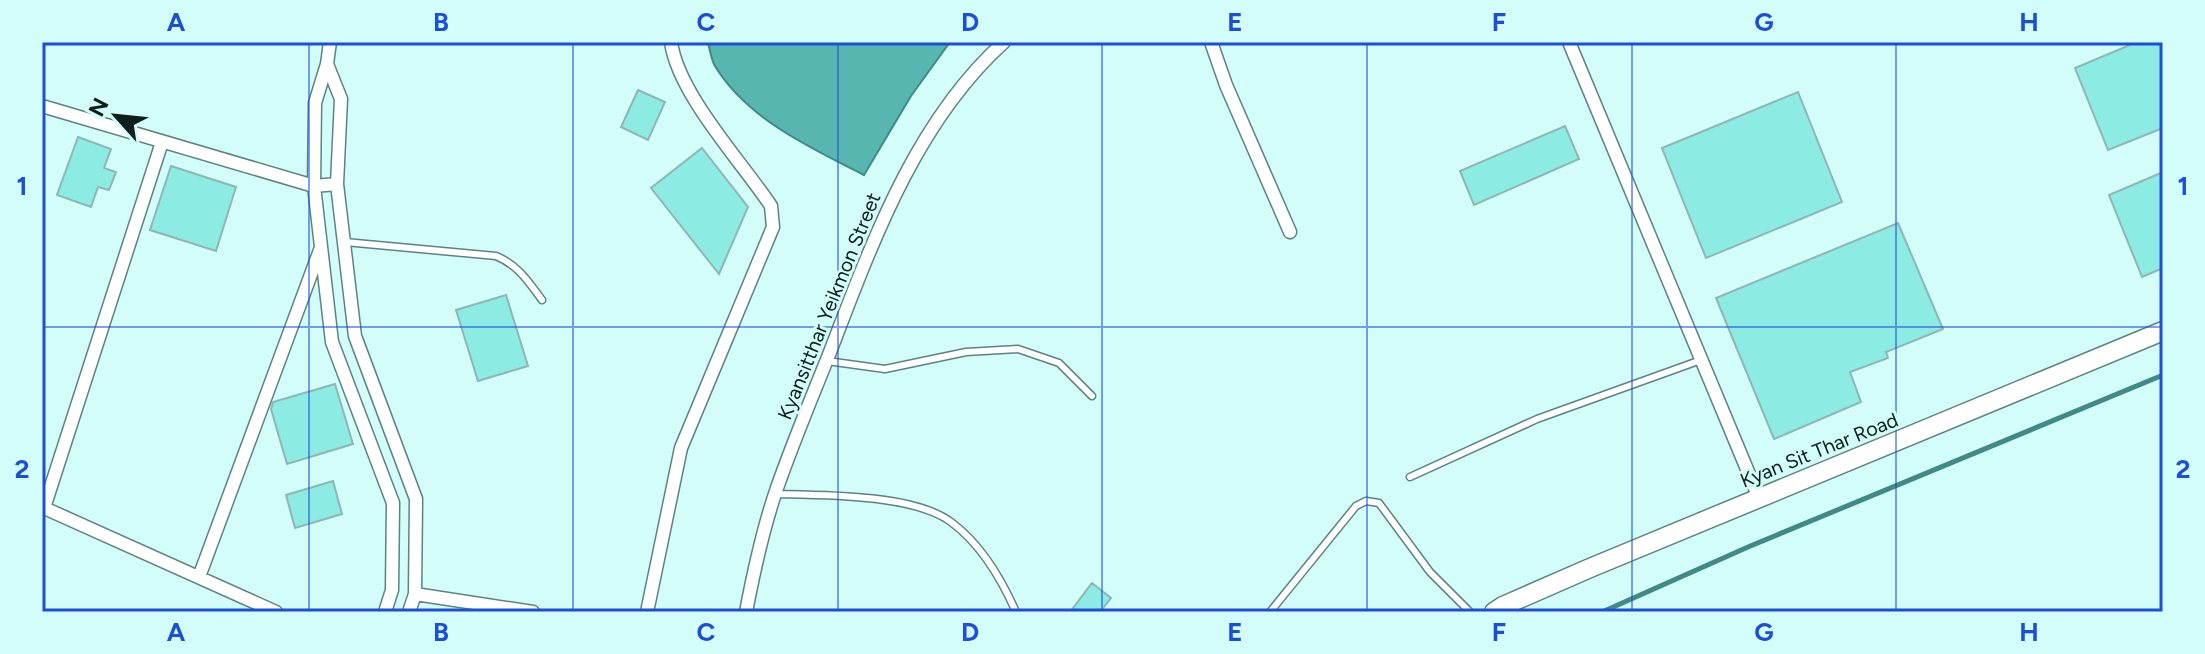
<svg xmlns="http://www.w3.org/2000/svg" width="2205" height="654" viewBox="0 0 2205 654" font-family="Figtree,sans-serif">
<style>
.water{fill:#57b7b0;stroke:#418984;stroke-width:2}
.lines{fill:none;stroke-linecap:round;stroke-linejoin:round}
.stream{stroke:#418984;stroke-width:5}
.building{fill:#8cebe3;stroke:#8eb6b2;stroke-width:2}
.lane-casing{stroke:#5d8380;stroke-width:9}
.street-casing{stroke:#5d8380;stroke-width:15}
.secondary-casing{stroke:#5d8380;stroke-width:21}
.lane{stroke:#fff;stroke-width:6}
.street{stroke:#fff;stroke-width:12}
.secondary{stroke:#fff;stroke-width:18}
.grid{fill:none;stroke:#1d4ed8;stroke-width:2;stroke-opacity:0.55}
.labels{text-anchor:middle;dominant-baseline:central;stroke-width:6;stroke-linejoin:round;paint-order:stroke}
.street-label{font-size:20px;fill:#0e1e1c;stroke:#d3fdf8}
.neatline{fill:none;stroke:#1d4ed8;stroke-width:3}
.grid-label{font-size:26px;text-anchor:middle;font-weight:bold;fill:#1d4ed8}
</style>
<rect width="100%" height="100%" fill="#d3fdf8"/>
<path class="water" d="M708 42H950L911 96 864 175C811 148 747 119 715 66 711 59 710 50 708 42Z"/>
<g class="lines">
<path class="stream" d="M1602 612 1748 547 2163 375"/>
</g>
<path class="building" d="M2137 42H2163V128L2108 150 2075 68Z
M638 90 665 102 648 140 621 127Z
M1798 92 1842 202 1706 258 1662 148Z
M1565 126 1579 159 1474 205 1460 171Z
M78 137 111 149 104 168 116 172 109 190 98 187 91 207 57 195Z
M702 148 748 207 719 274 651 188Z
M171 166 236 187 216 251 150 230Z
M2163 172V268L2142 277 2109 195Z
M1898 223 1943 329 1886 352 1888 358 1850 372 1861 402 1774 439 1716 298Z
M506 295 528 366 478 381 456 310Z
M335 384 353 444 287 464 271 409 273 402Z
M333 481 342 514 295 528 286 495Z
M1092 583 1111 598 1100 612H1070Z"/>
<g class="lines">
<defs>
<path id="lane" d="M345 242 496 256C518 265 528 281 542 300
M827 361 885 369 966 352 1018 349 1059 363 1092 396
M1410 477 1537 419 1701 360
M775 494C821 495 914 494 951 522 981 544 1001 578 1016 612
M1270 612 1356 506 1366 501 1379 503 1430 572 1470 612"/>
<path id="street" d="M330 42 327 64 315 103 314 186 332 342 393 503 392 590 385 612
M1211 42 1226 85 1290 232
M1569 42 1759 498
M327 64 341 99 337 184 355 336 416 499 415 594 409 612
M42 106 314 186 337 184
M42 507 276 612
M44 508 162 142
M199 577 320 250
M415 594 533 612
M647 612 681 448 773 227 771 206C741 161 678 94 671 42
M746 612C754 570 763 528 777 488 793 442 812 397 830 352 872 243 915 122 1004 42"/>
<path id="secondary" d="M1494 612 1503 606 1590 568 2163 331"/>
</defs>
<use href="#lane" class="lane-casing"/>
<use href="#street" class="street-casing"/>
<use href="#secondary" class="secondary-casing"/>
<use href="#lane" class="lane"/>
<use href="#street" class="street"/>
<use href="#secondary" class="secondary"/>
</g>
<path class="grid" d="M309 42V612M573 42V612M838 42V612M1102 42V612M1367 42V612M1632 42V612M1896 42V612M42 327H2163"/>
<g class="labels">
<g class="street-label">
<text transform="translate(829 306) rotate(-68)">Kyansitthar Yeikmon Street</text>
<text transform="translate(1819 450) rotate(-22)">Kyan Sit Thar Road</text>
</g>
</g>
<rect width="2205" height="654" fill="none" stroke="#d3fdf8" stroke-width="88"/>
<g transform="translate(116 116) rotate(297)" stroke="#d3fdf8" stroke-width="6" paint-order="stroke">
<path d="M0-6L14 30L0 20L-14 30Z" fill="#0e1e1c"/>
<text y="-12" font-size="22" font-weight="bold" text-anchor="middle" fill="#0e1e1c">N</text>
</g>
<rect x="44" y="44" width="2117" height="566" class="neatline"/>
<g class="grid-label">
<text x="176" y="31">A</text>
<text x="441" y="31">B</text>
<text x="706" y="31">C</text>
<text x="970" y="31">D</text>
<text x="1235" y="31">E</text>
<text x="1499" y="31">F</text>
<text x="1764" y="31">G</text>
<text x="2029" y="31">H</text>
<text x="22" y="195">1</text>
<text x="2183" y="195">1</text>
<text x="22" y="478">2</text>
<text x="2183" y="478">2</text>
<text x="176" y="641">A</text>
<text x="441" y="641">B</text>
<text x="706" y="641">C</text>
<text x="970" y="641">D</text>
<text x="1235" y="641">E</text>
<text x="1499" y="641">F</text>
<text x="1764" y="641">G</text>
<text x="2029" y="641">H</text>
</g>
</svg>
